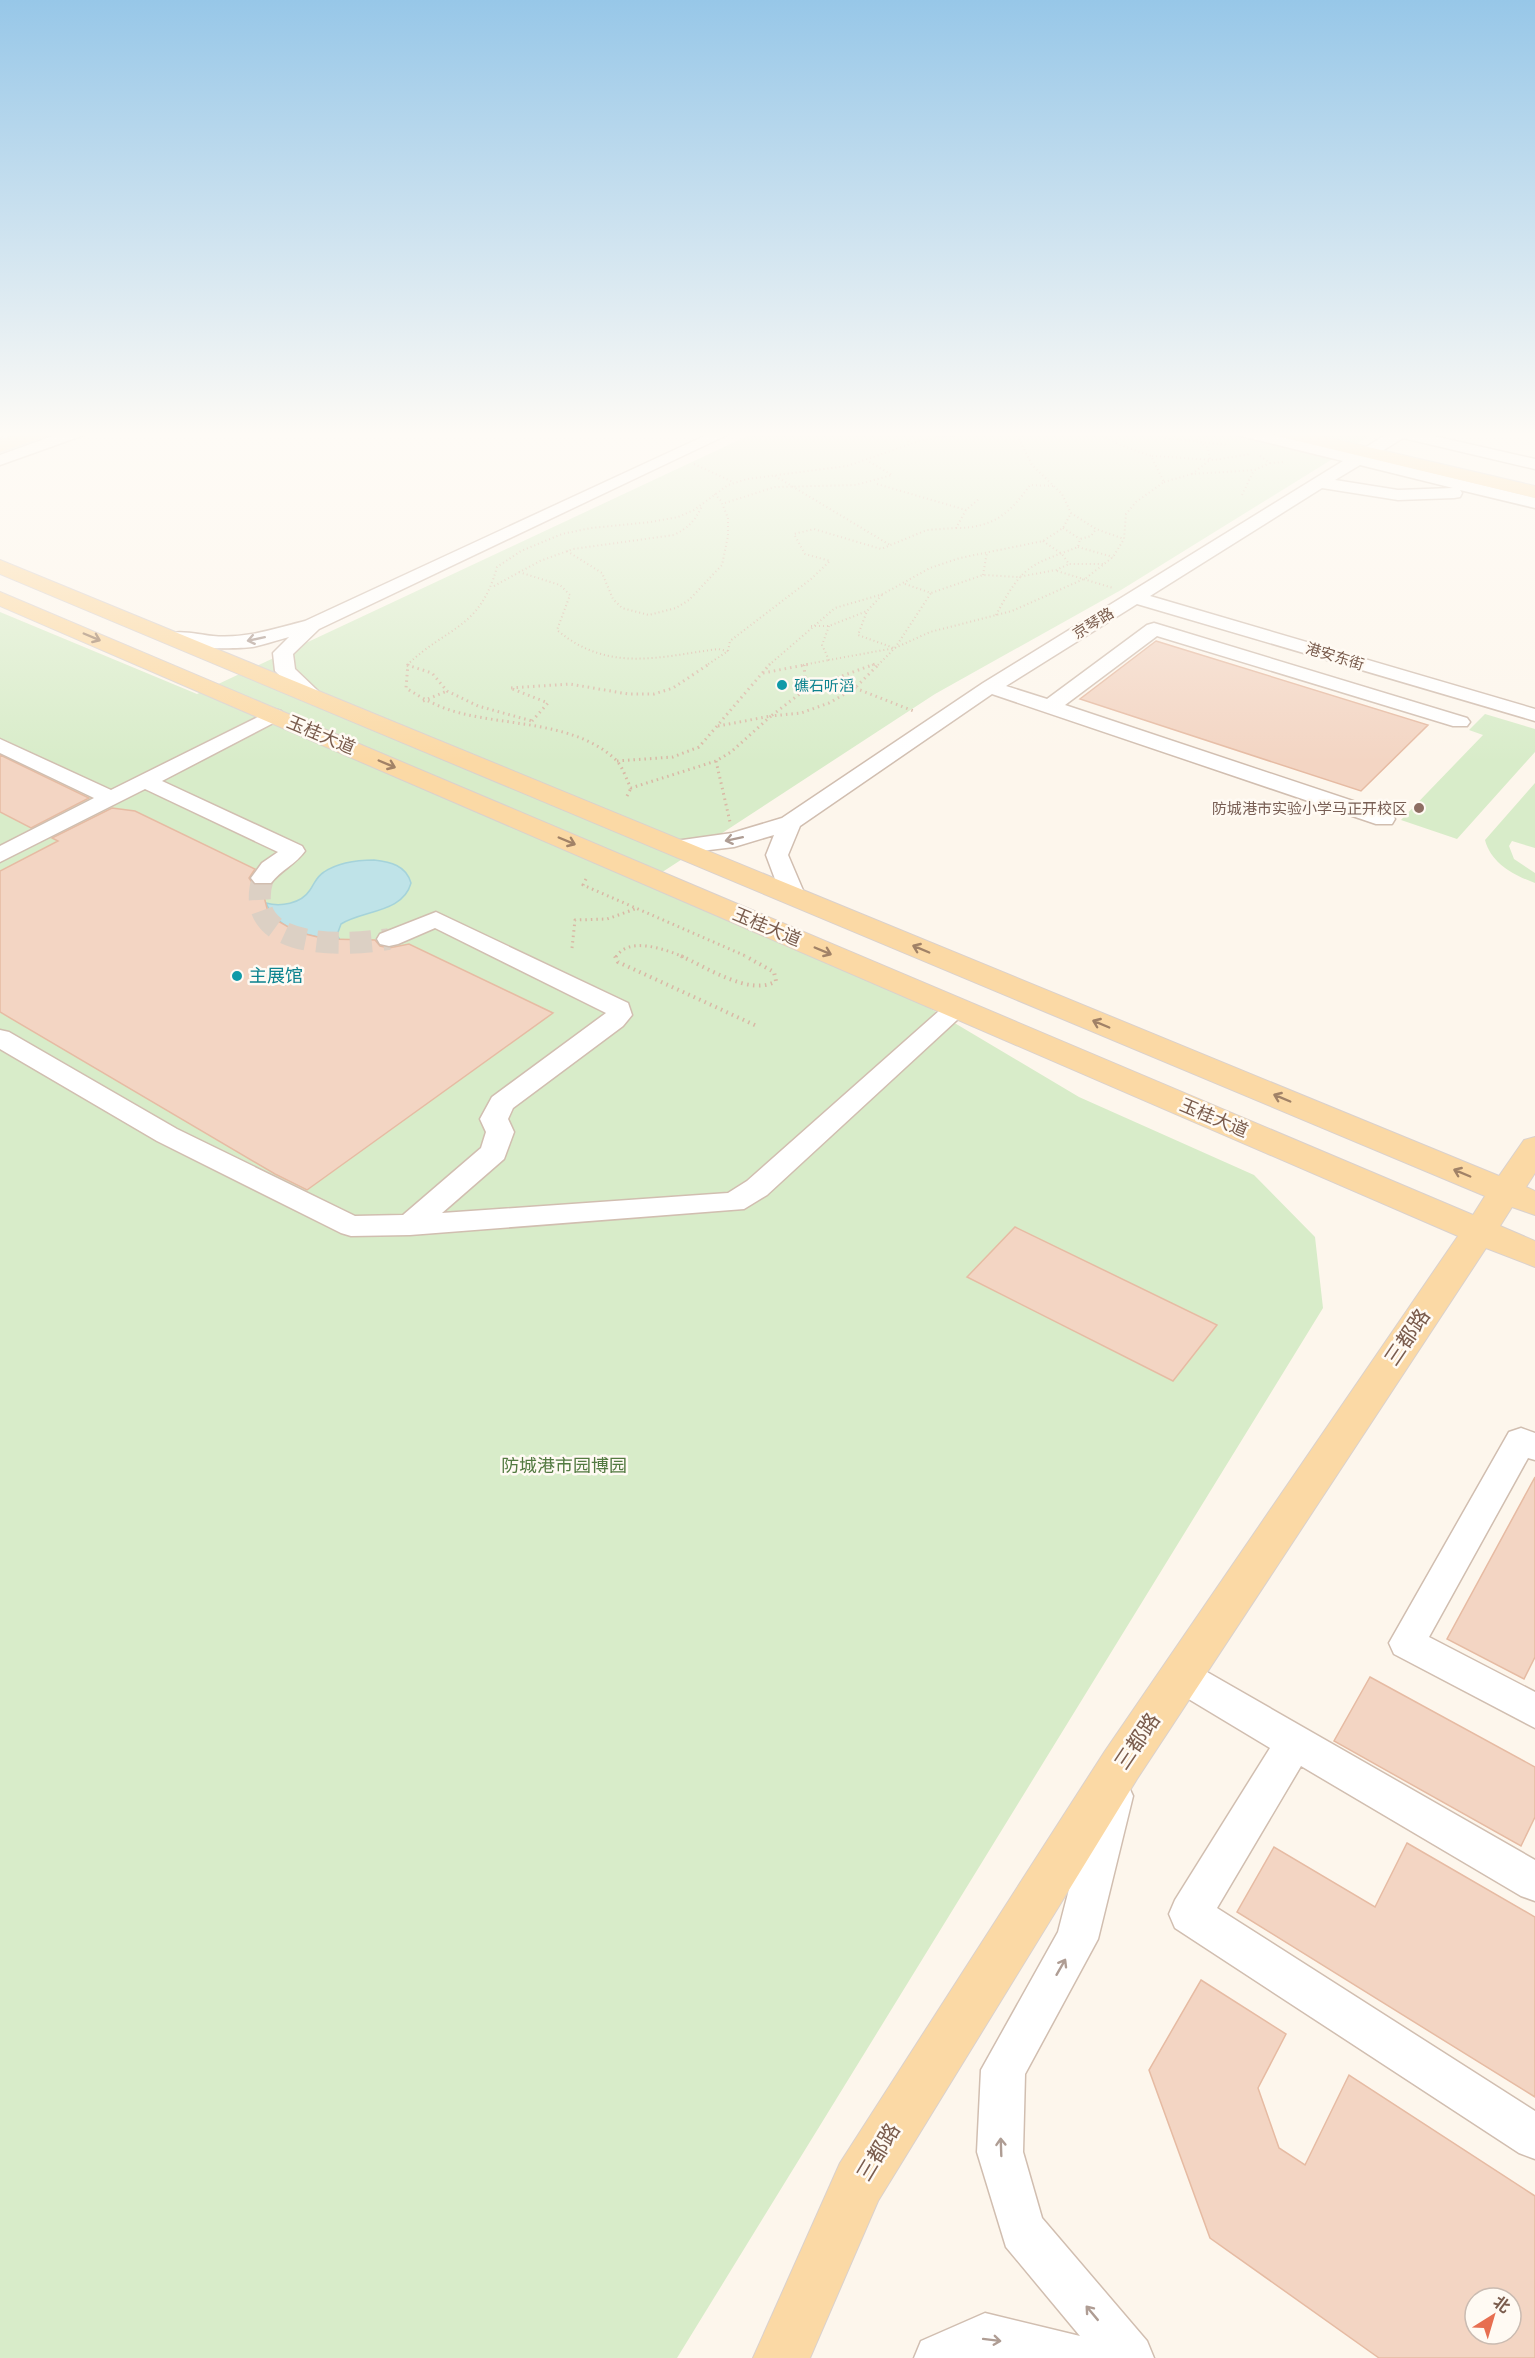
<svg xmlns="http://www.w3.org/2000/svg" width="1535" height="2358" viewBox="0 0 1535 2358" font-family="Arial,'Noto Sans SC',sans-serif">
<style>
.green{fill:#d8ecc9}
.water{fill:#bfe3e8;stroke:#a5d3da;stroke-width:1.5}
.building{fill:#f3d5c3;stroke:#e6bba3;stroke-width:1.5;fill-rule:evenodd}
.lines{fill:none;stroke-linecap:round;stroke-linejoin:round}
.minor-tunnel{stroke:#dcd0c4;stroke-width:22;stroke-dasharray:22 11;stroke-linecap:butt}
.minor-casing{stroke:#d1beb0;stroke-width:3}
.major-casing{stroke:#dad1cd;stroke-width:2}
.path-far2{stroke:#d9b8a5;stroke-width:2;stroke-dasharray:1 3;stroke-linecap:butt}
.path-far1{stroke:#d9b8a5;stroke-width:3;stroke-dasharray:1.5 4;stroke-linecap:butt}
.path{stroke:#d9b8a5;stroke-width:4;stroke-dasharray:1.5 4.5;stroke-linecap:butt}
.minor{fill:#fff;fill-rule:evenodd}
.major{fill:#fbd9a5;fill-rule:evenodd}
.oneway{stroke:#a18267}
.oneway2{stroke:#af9d94}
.culture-dot{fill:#0f9aa8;stroke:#fffaf3;stroke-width:2}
.education-dot{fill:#8d6e63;stroke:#fffaf3;stroke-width:2}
.labels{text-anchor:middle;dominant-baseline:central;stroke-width:5;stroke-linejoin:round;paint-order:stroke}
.far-street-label{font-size:15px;fill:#7a5c4d;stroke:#fffaf3}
.far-culture-label{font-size:15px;fill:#0d838f;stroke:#fffaf3;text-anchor:start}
.far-education-label{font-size:15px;fill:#785e54;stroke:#fffaf3;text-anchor:end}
.street-label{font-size:18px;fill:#7a5c4d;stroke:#fffaf3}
.culture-label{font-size:18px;fill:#0d838f;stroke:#fffaf3;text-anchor:start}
.park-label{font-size:18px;fill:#537a41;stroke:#fffaf3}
.near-street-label{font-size:21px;fill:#7a5c4d;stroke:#fffaf3}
</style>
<rect width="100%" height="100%" fill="#fdf6ec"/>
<path class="green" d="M756 432H1376L1121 590 935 694 644 884 926 1006 1079 1097 1254 1175 1315 1237 1323 1308 677 2358H0V612L197 694Z
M1485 714 1535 729V752L1457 839 1401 820 1483 735 1469 730Z
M1535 783V848L1512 841 1509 846 1514 859 1535 873V883C1513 875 1491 863 1485 840Z"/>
<path class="water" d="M374 860C390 862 406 865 411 883 403 913 363 910 341 924L337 935 340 940C311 937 279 932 266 903 280 907 301 904 310 890 315 883 316 877 324 872 339 862 357 860 374 860Z"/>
<path class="building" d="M1156 641 1428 725 1361 791 1080 699Z
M0 755 89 798 31 828 0 812Z
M112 808 135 811 255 869 249 878 253 884 261 885 268 912 276 920 297 932 326 939 375 940 380 946 389 948 409 944 553 1013 307 1190 275 1174 0 1012V871L58 841 52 838Z
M1015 1227 1217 1325 1173 1381 967 1277Z
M1535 1477V1657L1524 1679 1447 1639Z
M1370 1677 1535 1767V1817L1521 1846 1334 1741Z
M1407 1843 1535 1917V2097L1237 1912 1274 1847 1375 1907Z
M1201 1980 1286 2034 1258 2088 1279 2148 1305 2165 1349 2075 1535 2196V2358H1379L1210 2238 1149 2070ZM1475 2298H1511V2334H1475Z"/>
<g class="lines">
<path class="minor-tunnel" d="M263 878C240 951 345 946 389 939"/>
<defs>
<path id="minor" d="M0 432H9L0 437Z
M64 432H86L84 435 0 465V455Z
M713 432H733L319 629 293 654 295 669 318 691 321 695 318 699H304L275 671 273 653 289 637C277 640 264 645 252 647 237 649 171 650 163 638 171 627 200 635 213 636 245 639 274 629 305 621Z
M1235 432H1260L1355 454 1390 432H1416L1535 459V469L1403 438 1371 458 1535 498V508L1460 490 1462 493 1460 497 1454 498 1398 500 1322 488 1150 596 1535 709V721L1137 604 1006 686 1047 699 1147 625 1154 623 1467 718 1470 722 1467 726H1453L1157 636 1065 705 1392 814 1395 819 1392 824H1376L992 694 800 826 788 855 805 895 801 900H785L781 895 766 855 774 835 734 847 676 854 668 852 665 847 668 842 732 833 782 818 983 683 1343 461 1237 435ZM1360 465 1453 488 1398 490 1335 480Z
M274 709 281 711 284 715 281 719 162 781 302 846 305 851C296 864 281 870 271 883H255L251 878 262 863 278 852 145 789 0 862V846L94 798 0 753V739L111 790Z
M436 912 628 1003 632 1015 623 1026 513 1108 508 1119 514 1132 504 1159 442 1213 728 1193 747 1181 948 1003 957 1000 966 1003 970 1008 767 1195 744 1209 410 1235 351 1236 341 1233 157 1141 0 1049V1030L9 1032 177 1129 355 1216 403 1215 481 1148 486 1132 480 1119 492 1097 606 1013 435 928 398 944 389 946 380 944 377 939 380 934Z
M1521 1428 1535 1433V1460L1528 1458 1429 1637 1535 1692V1728L1394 1654 1389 1643 1509 1432Z
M1180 1659 1193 1664 1535 1860V1901L1521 1896 1301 1766 1217 1908 1535 2111V2159L1519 2153 1175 1928 1169 1914 1175 1900 1270 1748 1167 1686 1162 1675 1167 1664Z
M1113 1778 1127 1783 1133 1796 1098 1939 1025 2074 1023 2152 1042 2218 1147 2341 1154 2358H914L921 2341 985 2313 1080 2336 1006 2247 977 2152 981 2070 1058 1932 1093 1796 1099 1783Z"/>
<path id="major" d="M25 432H50L47 436 0 452V440Z
M1274 432H1304L1535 486V498L1277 436Z
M0 560 1499 1176 1524 1140 1535 1137V1173L1526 1187 1535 1191V1215L1512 1207 1500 1226 1535 1241V1267L1486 1248 1137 1779 878 2201 810 2358H753L840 2163 1105 1751 1458 1236 0 606V592L1473 1215 1485 1196 0 574Z"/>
</defs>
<use href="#minor" class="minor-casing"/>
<use href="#major" class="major-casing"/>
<path class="path-far2" d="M1146 432 1165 438 1228 445
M1017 435 1032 465 1062 494 1071 513 1096 529 1124 539
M908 442 915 432
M1152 456 1214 460 1251 454
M1260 456 1270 463 1284 462
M694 464 733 482
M1192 474 1210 460 1208 448 1196 439
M775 476 890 545
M1164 482 1192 474 1255 470 1270 463
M877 484 966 510
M1242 495 1254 470
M725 503 775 487 856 485 892 475 868 461
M956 528C992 528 1010 514 1030 485L1055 486
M1063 528 1080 539
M1043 541 1062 554 1069 564H1103
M1078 547 1113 557
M567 551 602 573 613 599 622 608 649 615 676 608 689 600 722 565 728 536V518L721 501 714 493
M1057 571 1113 588
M519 572 560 585 570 595 557 630C608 673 658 657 718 649L728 651 707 665
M983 575 987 552
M905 584 931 593 983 575 1018 577 1056 570 1069 564
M494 586 540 561 573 549 674 535C688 528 695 521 702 506
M882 595 867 611 858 635 894 648
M996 615C1023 565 1028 566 1078 547L1080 539 1091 536 1096 529
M811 626H829L867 611
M829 626 822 645 829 660 895 648 931 593
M728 651 730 641 811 579 830 561 805 554 794 534 814 529 881 549 927 530 956 528 966 510 980 498
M407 665C448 626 480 629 497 567L521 551 562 534 591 528 651 522 678 517 694 510 728 485 747 479 847 466 925 439 960 435 1049 432
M769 665 835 608 883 594 930 568 960 558 1043 541 1063 528 1071 513
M803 665 829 660
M872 665 875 664
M878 665 895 648 930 632 1012 611 1086 578 1113 557 1124 539 1126 514 1136 502 1164 482 1151 456 1120 445 1095 432"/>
<path class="path-far1" d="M408 664 406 688C423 699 440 708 460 713 510 726 576 722 616 760 623 767 626 779 631 788L716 761 731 752 771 716 801 713 829 703 855 688 879 664
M407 665 432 673 447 691 478 706 532 721
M763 673 810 664
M855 688 916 712
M806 689 875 664
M423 701 447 691
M532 721 548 703 510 688 570 684 628 694H654L673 688 709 664
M718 726 771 716 806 689 804 665
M617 761 673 757 699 747 770 664
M716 761 730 822
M627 796 631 788
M586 879 583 885 748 957
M572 948 575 920 607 919 638 908
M616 957C629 936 664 949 684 957"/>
<path class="path" d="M615 956 618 962 759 1027
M681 956C706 967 751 997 776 981L774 972 745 956"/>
<use href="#minor" class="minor"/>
<use href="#major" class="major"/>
</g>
<defs><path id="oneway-shaft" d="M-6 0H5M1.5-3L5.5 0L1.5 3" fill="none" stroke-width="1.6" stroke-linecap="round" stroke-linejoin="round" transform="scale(1.5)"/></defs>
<g class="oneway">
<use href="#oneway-shaft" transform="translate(92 637) rotate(23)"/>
<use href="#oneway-shaft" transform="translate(387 764) rotate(23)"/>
<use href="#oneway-shaft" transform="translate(567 841) rotate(23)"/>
<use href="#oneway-shaft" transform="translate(921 949) rotate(-157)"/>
<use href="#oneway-shaft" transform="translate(823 951) rotate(23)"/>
<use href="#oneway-shaft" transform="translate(1101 1024) rotate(-157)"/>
<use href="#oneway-shaft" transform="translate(1282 1098) rotate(-157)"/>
<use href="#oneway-shaft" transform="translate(1462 1173) rotate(-157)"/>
</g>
<g class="oneway2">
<use href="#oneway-shaft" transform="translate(256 639) rotate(168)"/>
<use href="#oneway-shaft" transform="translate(734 839) rotate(168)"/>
<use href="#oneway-shaft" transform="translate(1061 1967) rotate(-60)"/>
<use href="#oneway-shaft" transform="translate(1001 2147) rotate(-92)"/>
<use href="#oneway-shaft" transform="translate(1092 2313) rotate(-130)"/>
<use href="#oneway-shaft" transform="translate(992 2340) rotate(7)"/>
</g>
<linearGradient id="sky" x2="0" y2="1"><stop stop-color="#97c7e8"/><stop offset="0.57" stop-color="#fefbf6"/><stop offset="1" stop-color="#fefbf6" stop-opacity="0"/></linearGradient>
<rect width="1535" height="762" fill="url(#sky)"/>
<g class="culture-dot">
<circle cx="782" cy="685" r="6"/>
<circle cx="237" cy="976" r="6"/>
</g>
<circle class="education-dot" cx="1419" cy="808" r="6"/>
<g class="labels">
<g class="far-street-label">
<text transform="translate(1093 623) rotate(-32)">京琴路</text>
<text transform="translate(1335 656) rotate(17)">港安东街</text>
</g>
<g class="far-culture-label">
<text x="794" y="685">礁石听滔</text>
</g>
<g class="far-education-label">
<text x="1407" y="808">防城港市实验小学马正开校区</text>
</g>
<g class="street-label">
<text transform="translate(321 735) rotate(23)">玉桂大道</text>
<text transform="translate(767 927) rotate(23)">玉桂大道</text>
<text transform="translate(1214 1118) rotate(23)">玉桂大道</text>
</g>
<g class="culture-label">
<text x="249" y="976">主展馆</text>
</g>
<g class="park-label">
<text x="564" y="1466">防城港市园博园</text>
</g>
<g class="near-street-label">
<text transform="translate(1407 1337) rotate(-56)">三都路</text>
<text transform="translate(1137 1741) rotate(-56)">三都路</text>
<text transform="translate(878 2152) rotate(-59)">三都路</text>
</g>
</g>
<g transform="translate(1493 2316) rotate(37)"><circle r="28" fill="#fffaf3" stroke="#cabbb1" stroke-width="1.5"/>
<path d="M0-4.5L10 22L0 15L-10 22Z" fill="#e76f51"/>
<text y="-9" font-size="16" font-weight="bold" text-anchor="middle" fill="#7a5c4d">北</text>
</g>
</svg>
